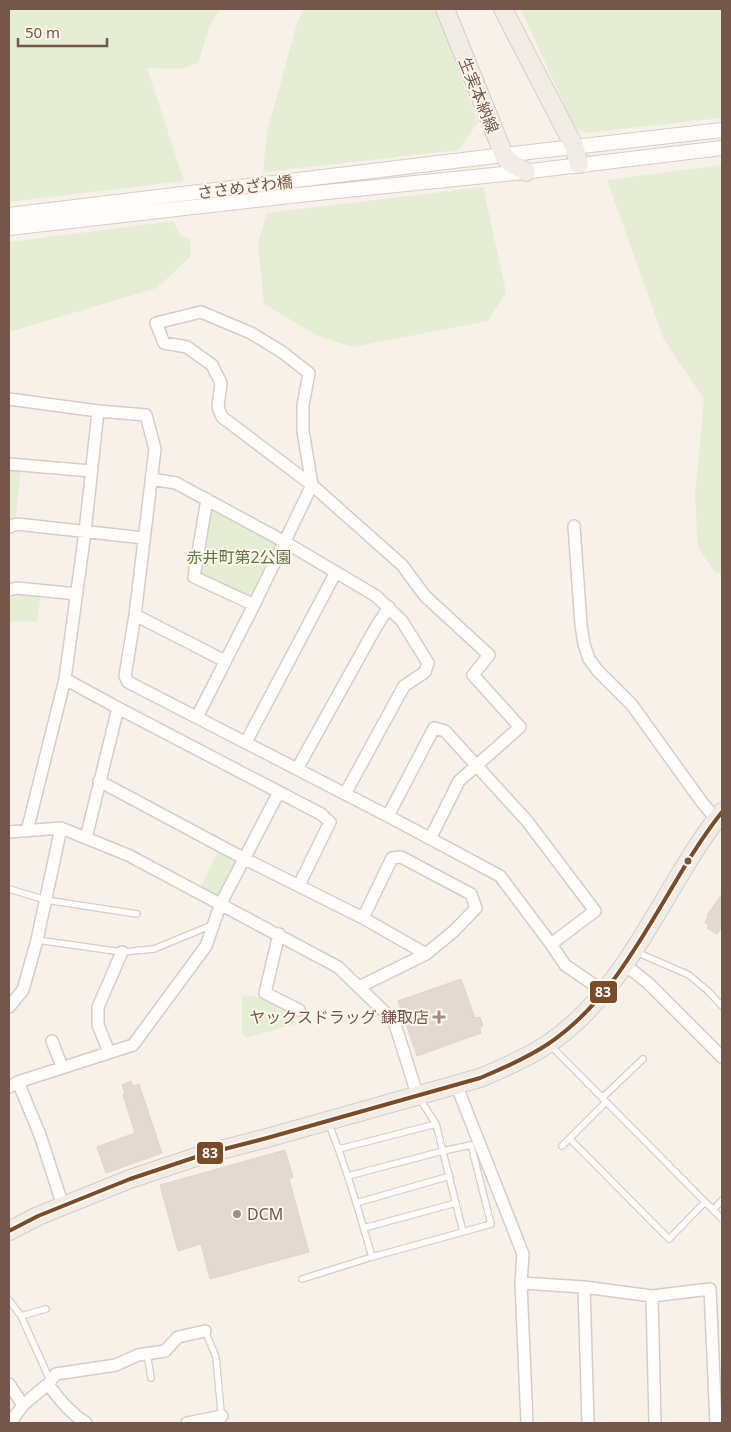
<svg xmlns="http://www.w3.org/2000/svg" width="731" height="1432" viewBox="0 0 731 1432" font-family="'Noto Sans','Noto Sans JP',sans-serif">
<style>
.green{fill:#e5edd5}
.building{fill:#e3d9d2;stroke:#e0d4cc}
.lines{fill:none;stroke-linecap:round;stroke-linejoin:round}
.service-casing{stroke:#d6ccc7;stroke-width:8}
.minor-casing{stroke:#d6ccc7;stroke-width:14}
.tertiary-casing{stroke:#d6ccc7;stroke-width:16}
.primary-casing{stroke:#d5cbc6;stroke-width:20}
.service{stroke:#fefdfc;stroke-width:5.5}
.minor{stroke:#fefdfc;stroke-width:11}
.tertiary{stroke:#fefdfc;stroke-width:14}
.primary{stroke:#f2ece6;stroke-width:18}
.bus-1-casing{stroke:#fff6ec;stroke-width:8}
.bus-1{stroke:#7a4b2a;stroke-width:4}
.bus-dot{fill:#75564b;stroke:#fff6ec;stroke-width:2}
.poi-dot{fill:#a28c83;stroke:#fff6ec;stroke-width:2}
.labels{text-anchor:middle;dominant-baseline:central;stroke-width:4;stroke-linejoin:round;paint-order:stroke}
.street-label{font-size:16px;fill:#75564b;stroke:#fff6ec}
.park-label{font-size:16px;fill:#587a42;stroke:#fff6ec}
.poi-label{font-size:16px;fill:#75564b;stroke:#fff6ec;text-anchor:end}
.line-badge{stroke:#fff6ec;stroke-width:2}
.badge-label{font-size:14px;text-anchor:middle;font-weight:bold;fill:#fff}
</style>
<rect width="100%" height="100%" fill="#f7f1ea"/>
<path class="green" d="M9 9H220L210 25 198 63 181 69 147 68 184 181 9 202Z
M304 9H435L478 122 459 150 263 172 267 132 297 23Z
M521 9H722V118L585 133 574 127Z
M722 165V574L715 572 698 548 695 496 704 399 664 340 607 180Z
M483 187 506 292 488 321 352 347 318 336 264 304 258 244 267 213Z
M173 221 181 236 190 239 191 256 157 288 9 332V242Z
M9 469H21L16 519 9 522Z
M213 506 278 544 252 599 201 573 208 508Z
M9 594H41L37 622 15 621 9 624Z
M219 849 238 862 222 893 216 895 200 888Z
M242 995 258 997 287 1009 291 1020 299 1023 246 1038 242 1033Z"/>
<path class="building" d="M722 894V926L717 934 707 928 709 925 705 923 708 916 707 915Z
M461 979 475 1018 480 1017 483 1026 480 1028 481 1033 417 1056 398 1001Z
M131 1081 133 1086 139 1084 162 1153 106 1173 97 1147 135 1133 123 1095 125 1094 122 1085Z
M285 1150 293 1177 289 1179 309 1252 210 1279 201 1244 178 1251 160 1185Z"/>
<g class="lines">
<defs>
<path id="service" d="M9 889 46 900 137 914
M37 940 122 952 154 949 212 925
M634 951 689 975 708 991 722 1006
M550 1045 722 1219
M602 1098 643 1059
M328 1122C346 1166 359 1212 372 1257L463 1232 436 1124 419 1098
M570 1139 669 1239 705 1202
M562 1146 606 1102
M339 1149 436 1124
M348 1176 443 1151 471 1145 491 1224 463 1232
M356 1203 450 1176
M713 1210 722 1200
M364 1228 456 1203
M302 1279 372 1257
M9 1300 21 1316 46 1309
M21 1316 50 1380
M205 1331 216 1357 222 1423
M147 1353 151 1378"/>
<path id="minor" d="M9 399 98 411 146 415 155 449 135 615 125 676 128 682 388 816 500 876 551 944 565 965 603 991
M9 464 91 471
M151 479 176 483 285 542 376 596 402 621 428 663 425 672 404 686 345 794
M207 499 194 577 254 605
M574 526 581 625 584 644 589 659 598 671 632 705 701 801 716 819
M9 527 17 524 144 538
M9 590 17 588 77 594
M135 615 225 661
M65 679 118 708
M197 717 254 605 312 485 303 431V405L309 373 282 352 251 333 201 312 156 323 164 343 187 347 212 365 221 383 218 407 222 417 312 485 402 565 425 596 489 655 473 675 520 727 459 781 430 839
M246 742 336 572
M297 769 376 627 389 607
M99 781 245 859 363 918 426 954
M388 816 434 728 445 731 527 821 595 911 551 944
M27 831 65 679 85 532 98 411
M9 832 61 828 128 855 338 967 394 1021 417 1094
M86 838 118 708 321 814 330 822 299 885
M279 934 265 993 299 1010
M624 964 648 983 722 1057
M359 987 426 954 454 931 476 908 471 894 401 857 392 858 363 918
M9 1007 23 990 37 940 61 828
M52 1041 62 1067
M109 1052 98 1025V1007L122 952
M18 1082 40 1135 63 1206
M456 1084 523 1254 521 1283 527 1423
M9 1087 18 1082 133 1045 206 946 221 903 279 792
M521 1283 584 1287 652 1296 710 1289 716 1423
M584 1287 588 1423
M652 1296 655 1423
M9 1384 23 1405
M48 1384C59 1400 70 1413 86 1423
M10 1423 23 1405 48 1384 56 1374 116 1365 138 1355 165 1351 178 1337 205 1331
M187 1423 222 1416"/>
<path id="tertiary" d="M9 215 504 155 722 130
M9 228 317 193 514 173 722 148"/>
<path id="primary" d="M445 9 504 155 508 161 526 172
M503 9 574 146 579 164
M9 1231 38 1216 130 1179 205 1154 267 1138 480 1078C504 1068 527 1058 548 1044 630 989 663 886 722 812"/>
</defs>
<use href="#service" class="service-casing"/>
<use href="#minor" class="minor-casing"/>
<use href="#tertiary" class="tertiary-casing"/>
<use href="#primary" class="primary-casing"/>
<use href="#service" class="service"/>
<use href="#minor" class="minor"/>
<use href="#tertiary" class="tertiary"/>
<use href="#primary" class="primary"/>
<defs>
<path id="bus-1" d="M9 1231 38 1216 130 1179 205 1154 267 1138 480 1078C504 1068 527 1058 548 1044 630 989 663 886 722 812"/>
</defs>
<use href="#bus-1" class="bus-1-casing"/>
<use href="#bus-1" class="bus-1"/>
</g>
<circle class="bus-dot" cx="688" cy="861" r="4.5"/>
<g class="poi-dot">
<path d="M436.5 1009.5h5v5h5v5h-5v5h-5v-5h-5v-5h5z"/>
<circle cx="237" cy="1214" r="5"/>
</g>
<g class="labels">
<g class="street-label">
<text transform="translate(479 95) rotate(68)">生実本納線</text>
<text transform="translate(245 187) rotate(-7)">ささめざわ橋</text>
</g>
<g class="park-label">
<text x="239" y="557">赤井町第2公園</text>
</g>
<g class="poi-label">
<text x="429" y="1017">ヤックスドラッグ 鎌取店</text>
<text x="247" y="1214" text-anchor="start">DCM</text>
</g>
</g>
<g class="line-badge">
<rect x="589" y="980" width="29" height="24" rx="5" fill="#7a4b2a"/>
<rect x="196" y="1141" width="28" height="24" rx="5" fill="#7a4b2a"/>
</g>
<g class="badge-label">
<text x="603" y="997">83</text>
<text x="210" y="1158">83</text>
</g>
<rect width="731" height="1432" fill="none" stroke="#75564b" stroke-width="20"/>
<path d="M18 38v8h89v-8" fill="none" stroke="#75564b" stroke-width="2.5"/>
<text x="25" y="38" font-size="15" fill="#75564b" stroke="#fff6ec" stroke-width="4" paint-order="stroke">50 m</text>
</svg>
